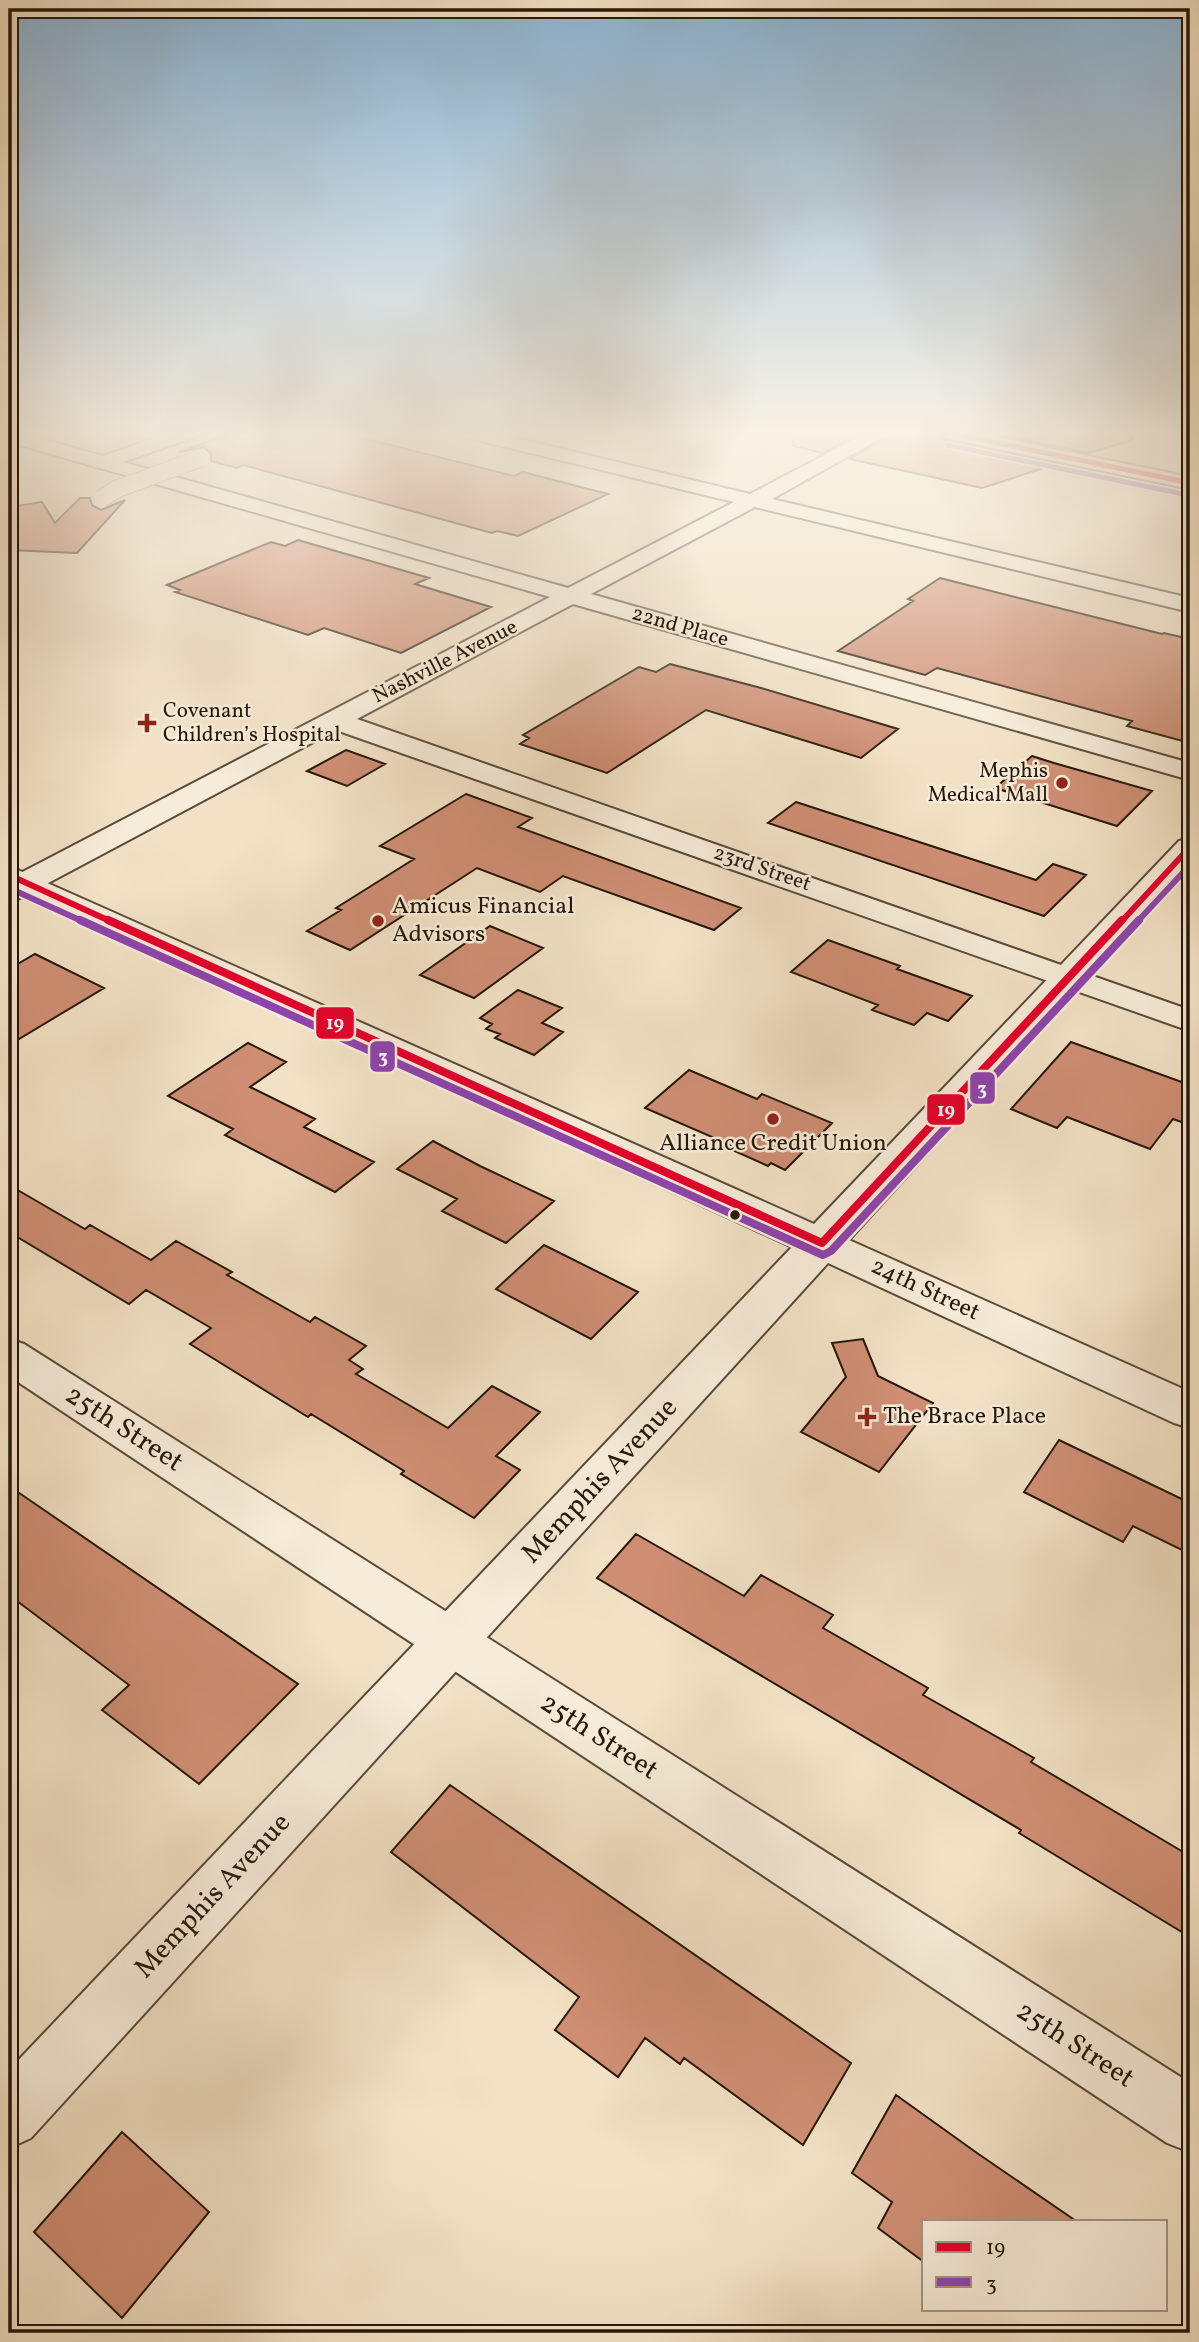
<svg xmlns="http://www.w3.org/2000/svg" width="1199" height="2342" viewBox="0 0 1199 2342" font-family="Vollkorn,serif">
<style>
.building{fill:#cf8e74;stroke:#26170a;stroke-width:2}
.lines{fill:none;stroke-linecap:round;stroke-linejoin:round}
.minor-casing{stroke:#594a39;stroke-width:4}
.tertiary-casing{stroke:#594a39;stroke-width:4}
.minor{fill:#f7ecd9;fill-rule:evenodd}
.tertiary{fill:#f7ecd9;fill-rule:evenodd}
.pedestrian-bridge-casing{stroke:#594a39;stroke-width:18;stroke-linecap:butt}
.pedestrian-bridge{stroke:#f7ecd9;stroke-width:17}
.bus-1-far2-casing{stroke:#f7ecd9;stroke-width:8}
.bus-1-far1-casing{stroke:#f7ecd9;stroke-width:10}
.bus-1-casing{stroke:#f7ecd9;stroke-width:13}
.bus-2-far2-casing{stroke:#f7ecd9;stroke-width:8}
.bus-2-far1-casing{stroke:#f7ecd9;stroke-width:10}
.bus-2-casing{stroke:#f7ecd9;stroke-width:13}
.bus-1-far2{stroke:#e4002b;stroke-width:5}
.bus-1-far1{stroke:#e4002b;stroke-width:6}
.bus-1{stroke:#e4002b;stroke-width:8}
.bus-2-far2{stroke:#8e44ad;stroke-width:5}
.bus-2-far1{stroke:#8e44ad;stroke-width:6}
.bus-2{stroke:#8e44ad;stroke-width:8}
.poi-dot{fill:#8f2418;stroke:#f7ecd9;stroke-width:2.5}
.bus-dot{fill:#26170a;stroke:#f7ecd9;stroke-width:2.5}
.labels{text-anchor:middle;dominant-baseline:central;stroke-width:5;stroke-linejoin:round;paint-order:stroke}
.far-street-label{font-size:21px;fill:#26170a;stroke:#f7ecd9}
.far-poi-label{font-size:21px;fill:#26170a;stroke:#f7ecd9;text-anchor:start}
.poi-label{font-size:24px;fill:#26170a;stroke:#f7ecd9;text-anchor:start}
.street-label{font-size:24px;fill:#26170a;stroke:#f7ecd9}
.near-street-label{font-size:28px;fill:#26170a;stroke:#f7ecd9}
.line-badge{stroke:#f7ecd9;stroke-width:2.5}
.badge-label{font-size:19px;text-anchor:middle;font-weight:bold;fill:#fff}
</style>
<rect width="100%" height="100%" fill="#f2e1c5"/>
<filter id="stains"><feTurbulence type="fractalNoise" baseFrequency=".00286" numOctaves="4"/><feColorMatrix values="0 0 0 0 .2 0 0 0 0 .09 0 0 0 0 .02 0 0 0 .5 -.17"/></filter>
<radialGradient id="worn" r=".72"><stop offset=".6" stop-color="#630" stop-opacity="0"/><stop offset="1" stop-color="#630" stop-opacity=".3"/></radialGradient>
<path class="building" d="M232 433H343L514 476 523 472 608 494 518 536 497 531 492 533 243 465 237 468 211 461V454L204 447 179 452Z
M794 433H860L823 453 793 446Z
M893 433H937L948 442 1056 464 982 488 850 459Z
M992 433H1131L1132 440 1089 453Z
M80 498H90L92 505 101 510 125 500 77 553 9 550V507L42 502 55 523Z
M298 540 429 578 415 584 491 607 401 653 324 628 308 635 175 592 180 590 167 585 271 542 285 546Z
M940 578 1162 634 1164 633 1190 639V743L1127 726 1132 721 937 668 925 675 838 651 913 601 908 599Z
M670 664 761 688 898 729 861 758 706 710 607 773 520 744 529 738 523 735 639 667 656 672Z
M346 750 385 764 347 786 307 771Z
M1032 756 1054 763 1152 791 1117 826 995 788Z
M466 794 532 818 518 827 741 908 714 930 563 876 540 892 477 868 350 950 307 931 341 910 336 908 414 859 380 846Z
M796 802 1036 880 1053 864 1086 875 1044 916 768 823Z
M490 926 543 948 474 998 420 975Z
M828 940 900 966 897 969 972 996 948 1021 927 1013 914 1025 872 1010 878 1005 791 972Z
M35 954 104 988 9 1045V969Z
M518 990 562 1008 542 1023 563 1032 534 1055 495 1038 500 1034 486 1029 492 1024 480 1018Z
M1071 1042 1190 1085V1125L1173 1119 1150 1149 1067 1117 1057 1128 1011 1109Z
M248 1043 286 1062 250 1087 315 1119 304 1127 374 1162 335 1192 225 1135 233 1129 168 1096Z
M689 1070 757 1099 762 1094 832 1123 785 1170 771 1163 768 1166 730 1149 733 1146 645 1108Z
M433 1141 480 1166 554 1201 506 1243 442 1211 457 1199 397 1169Z
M9 1185 85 1229 90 1225 151 1260 176 1241 232 1272 227 1275 310 1322 315 1317 366 1346 349 1360 363 1369 356 1374 448 1428 492 1386 540 1412 496 1456 520 1470 474 1518 401 1474 404 1471 311 1414 308 1417 190 1344 211 1328 146 1290 129 1304 9 1232Z
M544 1245 638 1292 591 1339 496 1289Z
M863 1339 878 1376 933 1403 879 1472 801 1432 846 1377 832 1343Z
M1059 1440 1190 1503V1554L1133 1526 1123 1542 1024 1492Z
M9 1486 298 1684 199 1784 102 1710 129 1685 9 1595Z
M636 1534 744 1596 761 1575 833 1615 823 1628 928 1688 923 1695 1034 1758 1031 1762 1190 1856V1937L1019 1833 1021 1830 597 1578Z
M450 1785 851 2063 803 2145 684 2058 680 2064 645 2038 618 2077 555 2030 579 1997 391 1852Z
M896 2095 977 2153 1076 2221H924V2262L878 2228 892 2202 852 2173Z
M122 2132 209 2212 122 2318 34 2232Z"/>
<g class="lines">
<defs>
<path id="minor" d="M9 433H20L103 456 169 433H197L195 437 123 462 568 588 734 502 464 437 462 433H496L750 494 866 433H890L772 499 1190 598V612L755 507 591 594 1190 763V780L573 604 357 719 1190 1010V1031L336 730 20 898 9 900V879L550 597 9 442Z
M940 433H978L1190 477V489L949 439Z
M9 1339 24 1344 1190 2083V2152L1167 2143 9 1376Z"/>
<path id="tertiary" d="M1190 838V865L849 1240 1190 1392V1428L1174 1423 828 1263 31 2138 9 2148V2070L792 1247 9 886V866L814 1224 1179 841Z"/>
</defs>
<use href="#minor" class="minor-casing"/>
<use href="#tertiary" class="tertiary-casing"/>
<use href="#minor" class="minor"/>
<use href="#tertiary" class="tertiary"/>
<defs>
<path id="pedestrian-bridge" d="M101 499 117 489 201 458"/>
</defs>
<use href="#pedestrian-bridge" class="pedestrian-bridge-casing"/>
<use href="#pedestrian-bridge" class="pedestrian-bridge"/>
<defs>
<path id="bus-1-far2" d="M950 433 1190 483"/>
<path id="bus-1-far1" d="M9 875 112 922
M1121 922 1190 847"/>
<path id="bus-1" d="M108 920 822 1243 1122 920"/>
<path id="bus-2-far2" d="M947 445 1188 495"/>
<path id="bus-2-far1" d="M9 888 84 922
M1137 922 1190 865"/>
<path id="bus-2" d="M80 920 823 1255 831 1251 1139 920"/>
</defs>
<use href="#bus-1-far2" class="bus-1-far2-casing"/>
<use href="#bus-1-far1" class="bus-1-far1-casing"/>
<use href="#bus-1" class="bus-1-casing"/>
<use href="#bus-2-far2" class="bus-2-far2-casing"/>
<use href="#bus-2-far1" class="bus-2-far1-casing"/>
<use href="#bus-2" class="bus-2-casing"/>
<use href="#bus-1-far2" class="bus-1-far2"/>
<use href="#bus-1-far1" class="bus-1-far1"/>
<use href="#bus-1" class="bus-1"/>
<use href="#bus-2-far2" class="bus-2-far2"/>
<use href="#bus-2-far1" class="bus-2-far1"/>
<use href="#bus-2" class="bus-2"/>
</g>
<linearGradient id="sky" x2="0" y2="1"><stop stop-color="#8bb6d8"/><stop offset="0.57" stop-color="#f9f2e5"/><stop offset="1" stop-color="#f9f2e5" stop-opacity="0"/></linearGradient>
<rect width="1199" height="761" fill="url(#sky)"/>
<g class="poi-dot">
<path d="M143.5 712.5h7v7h7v7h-7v7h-7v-7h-7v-7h7z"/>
<circle cx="1062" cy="783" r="7"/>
<circle cx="378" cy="921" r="7"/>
<circle cx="773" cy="1119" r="7"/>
<path d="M863.5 1406.5h7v7h7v7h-7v7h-7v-7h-7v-7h7z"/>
</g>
<circle class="bus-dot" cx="735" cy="1215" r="6"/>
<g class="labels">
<g class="far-street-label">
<text transform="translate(680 627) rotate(16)">22nd Place</text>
<text transform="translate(445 662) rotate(-27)">Nashville Avenue</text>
<text transform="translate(762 869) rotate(19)">23rd Street</text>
</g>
<g class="far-poi-label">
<text x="163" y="711">Covenant<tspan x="163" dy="24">Children’s Hospital</tspan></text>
<text x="1048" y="771" text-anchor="end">Mephis<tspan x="1048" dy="24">Medical Mall</tspan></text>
</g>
<g class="poi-label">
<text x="392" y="907">Amicus Financial<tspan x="392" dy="28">Advisors</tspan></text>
<text x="773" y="1144" text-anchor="middle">Alliance Credit Union</text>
<text x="883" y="1417">The Brace Place</text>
</g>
<g class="street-label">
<text transform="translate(925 1290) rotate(25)">24th Street</text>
</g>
<g class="near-street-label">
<text transform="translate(124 1429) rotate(33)">25th Street</text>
<text transform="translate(600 1481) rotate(-47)">Memphis Avenue</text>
<text transform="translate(599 1737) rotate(33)">25th Street</text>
<text transform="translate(213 1896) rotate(-47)">Memphis Avenue</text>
<text transform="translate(1075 2045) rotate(33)">25th Street</text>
</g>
</g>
<g class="line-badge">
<rect x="315" y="1006" width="40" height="34" rx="7" fill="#e4002b"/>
<rect x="369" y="1040" width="27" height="33" rx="7" fill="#8e44ad"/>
<rect x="969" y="1071" width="27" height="34" rx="7" fill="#8e44ad"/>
<rect x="926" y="1093" width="40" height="33" rx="7" fill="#e4002b"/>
</g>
<g class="badge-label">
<text x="335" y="1029">19</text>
<text x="383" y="1063">3</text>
<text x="982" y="1095">3</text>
<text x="946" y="1116">19</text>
</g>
<rect width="1199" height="2342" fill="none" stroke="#f2e1c5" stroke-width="35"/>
<rect x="10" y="10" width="1178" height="2321" fill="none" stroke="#26170a" stroke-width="3.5"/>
<rect x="18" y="18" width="1164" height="2307" fill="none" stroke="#26170a" stroke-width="2"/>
<rect x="922" y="2220" width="245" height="91" fill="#f7ecd9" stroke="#a39786" stroke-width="2"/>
<rect x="936" y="2242" width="35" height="10" fill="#e4002b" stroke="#a39786" stroke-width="2"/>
<text x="986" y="2254" font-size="21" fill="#26170a">19</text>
<rect x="936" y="2277" width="35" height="10" fill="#8e44ad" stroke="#a39786" stroke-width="2"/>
<text x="986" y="2290" font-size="21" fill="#26170a">3</text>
<rect width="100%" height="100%" filter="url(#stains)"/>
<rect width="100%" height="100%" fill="url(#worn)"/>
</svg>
